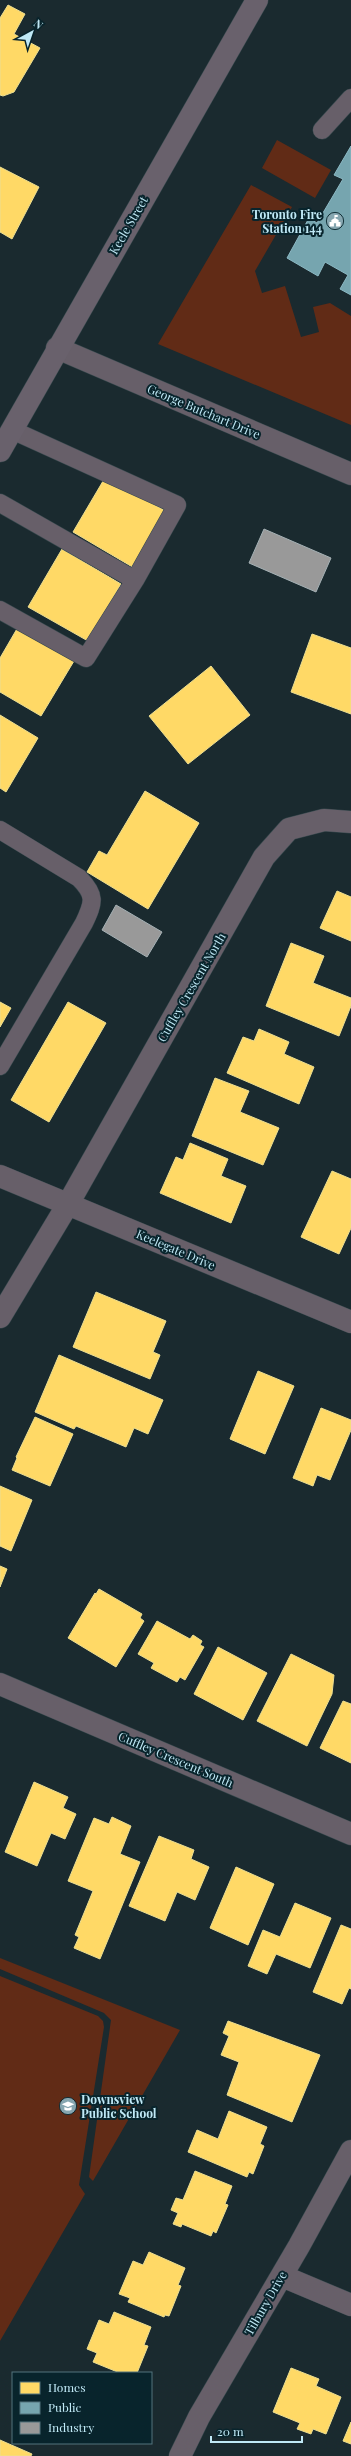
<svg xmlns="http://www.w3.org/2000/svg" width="351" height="2456" viewBox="0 0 351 2456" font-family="'Playfair Display',serif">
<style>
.green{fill:#612b16}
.homes{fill:#ffd966;stroke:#ecde91}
.public{fill:#76a5af;stroke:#8cb9c4}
.industry{fill:#999;stroke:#a5b1b5}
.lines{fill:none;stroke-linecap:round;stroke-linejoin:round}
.service-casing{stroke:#36484d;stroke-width:19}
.minor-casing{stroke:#36484d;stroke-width:23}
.secondary-casing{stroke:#36484d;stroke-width:23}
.service{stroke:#675f69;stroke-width:18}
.minor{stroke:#675f69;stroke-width:22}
.secondary{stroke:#69616c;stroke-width:22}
.labels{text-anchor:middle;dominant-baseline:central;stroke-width:4;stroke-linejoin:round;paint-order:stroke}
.poi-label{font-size:12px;font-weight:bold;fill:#c0e9f6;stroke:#08242c;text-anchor:end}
.street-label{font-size:12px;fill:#c0e9f6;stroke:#08242c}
</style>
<rect width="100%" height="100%" fill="#1a2a2f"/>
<path class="green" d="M277 140 331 170 315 198 262 168Z
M251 185 292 207 255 271 262 293 285 286 301 337 319 332 313 307 330 303 351 316V425L158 344Z
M0 1958 180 2030 93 2181 89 2177 111 2020 104 2013 0 1969Z
M0 1976 98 2016 103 2021 104 2027 79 2185 85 2194 0 2341Z"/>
<path class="homes" d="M8 5 25 14 14 34 40 48 14 92 3 96 0 95V18Z
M0 167 39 187 12 239 0 232Z
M106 476 167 512 134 568 73 532Z
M62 549 121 584 88 641 28 607Z
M18 627 74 661 41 716 0 692V658Z
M312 634 351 648V714L291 692Z
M211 666 250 715 188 764 149 716Z
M0 715 38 738 6 792 0 788Z
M145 791 199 823 148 909 87 872 99 851 107 855Z
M337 891 351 897V941L320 928Z
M291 943 324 956 313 983 351 998V1006L339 1036 266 1006Z
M0 1002 11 1008 0 1027Z
M68 1002 106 1023 49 1122 11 1100Z
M259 1029 289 1042 284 1054 314 1067 299 1104 227 1073 243 1037 254 1041Z
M215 1078 249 1091 240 1112 279 1128 263 1165 192 1136Z
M190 1143 228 1159 221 1176 246 1186 231 1223 160 1193 176 1157 183 1160Z
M332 1171 351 1179V1228L339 1254 301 1237Z
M96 1292 166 1321 153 1352 160 1355 150 1379 73 1347Z
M59 1355 163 1400 148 1434 134 1428 126 1447 76 1426 74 1429 35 1412Z
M258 1371 294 1386 265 1454 230 1439Z
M321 1408 351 1420V1430L330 1480 317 1475 313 1486 293 1478Z
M35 1417 73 1434 50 1486 12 1470 17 1458 16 1457Z
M0 1486 32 1500 11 1551 0 1546Z
M0 1566 7 1569 0 1587Z
M99 1589 142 1614 140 1618 144 1621 116 1667 68 1638 95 1593 96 1594Z
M157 1621 190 1639 193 1635 202 1641 200 1645 204 1647 185 1680 180 1677 177 1682 151 1668 154 1663 138 1654Z
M218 1647 267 1673 243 1720 194 1694Z
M291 1654 334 1675 332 1694 307 1746 257 1721Z
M343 1701 351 1704V1763L320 1748Z
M34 1782 68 1797 63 1808 76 1814 65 1839 51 1833 37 1866 5 1852Z
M112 1817 131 1826 120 1854 140 1862 100 1959 74 1948 79 1937 75 1935 93 1891 68 1881 94 1818 109 1824Z
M159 1836 194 1850 191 1859 209 1867 195 1900 177 1892 165 1921 129 1906Z
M236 1867 274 1884 248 1945 210 1928Z
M295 1903 331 1918 310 1968 276 1954 267 1974 248 1966 263 1930 280 1937Z
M341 1925 351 1929V1989L349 1988 342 2004 313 1992Z
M228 2021 320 2055 292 2122 227 2095 239 2062 221 2055 229 2036 223 2033Z
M229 2111 267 2127 260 2144 264 2146 253 2174 249 2172 247 2177 188 2152 197 2130 218 2139Z
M195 2171 232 2186 225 2204 228 2205 216 2233 213 2231 211 2236 182 2224 181 2227 173 2224 178 2213 171 2210 176 2198 183 2200Z
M149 2252 185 2268 178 2285 181 2286 169 2316 165 2315 164 2317 128 2302 130 2298 119 2294 133 2261 143 2265Z
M114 2312 151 2327 144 2345 148 2346 137 2373H120L93 2362 97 2353 87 2349 99 2320 109 2324Z
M291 2368 319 2379 316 2386 341 2397 326 2434 313 2429 311 2434 297 2429 300 2423 273 2412Z
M351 2422V2444L343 2441Z
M0 2440 32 2454 31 2456H0Z"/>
<path class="public" d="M351 146V295L340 289 348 275 325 262 318 276 287 258 309 218 317 223 343 179 334 175Z"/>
<path class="industry" d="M264 529 331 558 316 592 249 563Z
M116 905 162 932 147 957 102 930Z"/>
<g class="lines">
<defs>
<path id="service" d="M322 130 351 98
M12 430 177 505 135 580
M0 503 135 580 86 658 0 610
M0 830 79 878C96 895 94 902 84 923L0 1066"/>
<path id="minor" d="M57 348 351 474
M0 1176 351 1322
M0 1317 68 1204 264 857 289 829 324 820 351 822
M0 1684 351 1834
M282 2276 351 2305
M180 2456 199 2417 299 2246 351 2151"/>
<path id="secondary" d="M0 451 257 0"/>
</defs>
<use href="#service" class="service-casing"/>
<use href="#minor" class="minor-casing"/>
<use href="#secondary" class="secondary-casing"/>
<use href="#service" class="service"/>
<use href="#minor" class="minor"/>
<use href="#secondary" class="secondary"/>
</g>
<defs>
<symbol id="civic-disc" viewBox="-11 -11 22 22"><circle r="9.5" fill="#86a6b0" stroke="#08242c"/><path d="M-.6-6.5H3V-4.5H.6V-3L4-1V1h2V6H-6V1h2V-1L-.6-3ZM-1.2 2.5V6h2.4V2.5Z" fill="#fff"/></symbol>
<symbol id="school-disc" viewBox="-11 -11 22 22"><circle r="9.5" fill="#86a6b0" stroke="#08242c"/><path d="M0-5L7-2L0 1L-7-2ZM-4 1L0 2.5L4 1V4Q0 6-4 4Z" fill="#fff"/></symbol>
</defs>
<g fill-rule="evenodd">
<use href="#civic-disc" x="325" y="211" width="20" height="20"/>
<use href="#school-disc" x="58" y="2096" width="20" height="20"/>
</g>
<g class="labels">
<g class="poi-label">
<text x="322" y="214">Toronto Fire<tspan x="322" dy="14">Station 144</tspan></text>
<text x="81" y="2099" text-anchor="start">Downsview<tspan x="81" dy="14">Public School</tspan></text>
</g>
<g class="street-label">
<text transform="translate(128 225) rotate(-60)">Keele Street</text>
<text transform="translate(204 411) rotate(23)">George Butchart Drive</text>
<text transform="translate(191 987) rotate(-60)">Cuffley Crescent North</text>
<text transform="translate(176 1249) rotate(23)">Keelegate Drive</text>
<text transform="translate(176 1759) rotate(23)">Cuffley Crescent South</text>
<text transform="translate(265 2303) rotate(-60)">Tilbury Drive</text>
</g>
</g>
<rect x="12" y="2372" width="140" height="72" fill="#08242c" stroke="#52737d"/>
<rect x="20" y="2382" width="20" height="12" fill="#ffd966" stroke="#52737d"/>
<text x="48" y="2392" font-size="12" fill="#c0e9f6">Homes</text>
<rect x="20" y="2402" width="20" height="12" fill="#76a5af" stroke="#52737d"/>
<text x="48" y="2412" font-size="12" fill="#c0e9f6">Public</text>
<rect x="20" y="2422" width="20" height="12" fill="#999999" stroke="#52737d"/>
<text x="48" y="2432" font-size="12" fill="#c0e9f6">Industry</text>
<g transform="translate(32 32) rotate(40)" stroke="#08242c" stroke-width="3" paint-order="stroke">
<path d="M0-3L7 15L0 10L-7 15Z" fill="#c0e9f6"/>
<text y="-6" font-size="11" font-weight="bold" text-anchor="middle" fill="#c0e9f6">N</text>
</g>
<path d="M211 2436v6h91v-6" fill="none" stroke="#c0e9f6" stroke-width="2"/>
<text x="217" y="2436" font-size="12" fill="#c0e9f6" stroke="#08242c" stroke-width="3" paint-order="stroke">20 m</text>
</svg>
